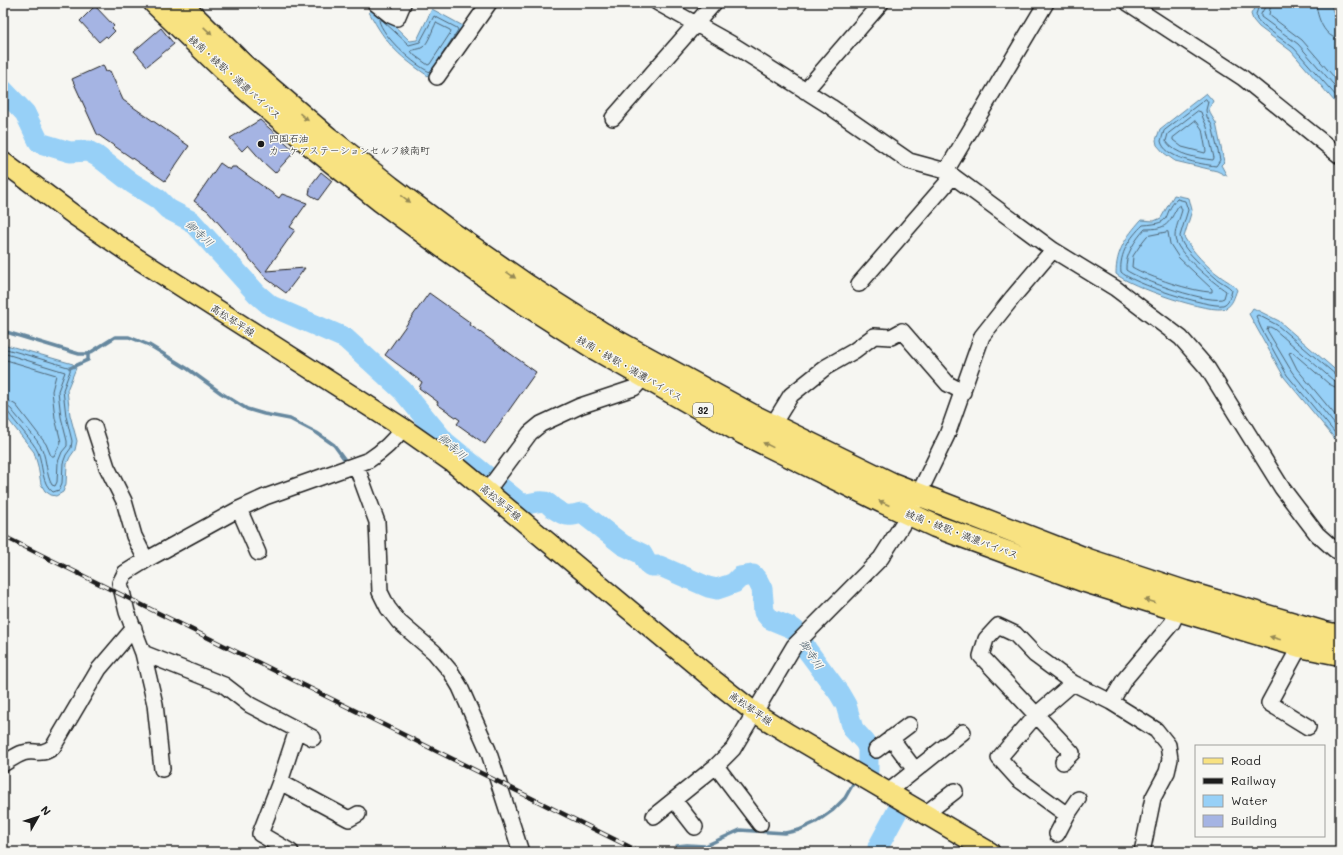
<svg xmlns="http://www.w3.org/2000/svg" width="1343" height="855" viewBox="0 0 1343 855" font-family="Mali,'Klee One',sans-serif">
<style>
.water{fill:#97d0f7;stroke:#66889f}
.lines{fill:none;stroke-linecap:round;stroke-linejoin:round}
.shore{stroke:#4d6474;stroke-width:1}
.stream{stroke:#66889f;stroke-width:3.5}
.river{stroke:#97d0f7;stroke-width:21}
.building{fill:#a5b4e3;stroke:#1c1c1c}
.minor-casing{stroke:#1c1c1c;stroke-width:18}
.major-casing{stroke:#1c1c1c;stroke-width:22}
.highway-casing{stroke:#1c1c1c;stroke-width:25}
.minor{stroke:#f6f6f2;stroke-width:15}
.major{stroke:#f8e281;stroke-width:19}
.highway{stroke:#f8e281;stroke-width:22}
.rail-casing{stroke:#1c1c1c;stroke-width:4.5}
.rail{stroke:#f6f6f2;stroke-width:3;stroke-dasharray:9;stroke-linecap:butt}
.oneway{fill:#958954}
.poi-dot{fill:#1c1c1c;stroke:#f6f6f2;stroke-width:1.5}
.labels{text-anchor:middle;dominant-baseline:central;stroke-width:3;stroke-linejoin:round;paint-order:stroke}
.shield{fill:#f6f6f2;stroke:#5d5d5c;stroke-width:1}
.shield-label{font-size:9px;font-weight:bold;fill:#1c1c1c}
.street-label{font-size:10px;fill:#1c1c1c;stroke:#f6f6f2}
.poi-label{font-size:10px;fill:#1c1c1c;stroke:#f6f6f2;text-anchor:start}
.water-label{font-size:11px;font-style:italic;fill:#475b69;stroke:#f6f6f2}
</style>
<rect width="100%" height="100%" fill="#f6f6f2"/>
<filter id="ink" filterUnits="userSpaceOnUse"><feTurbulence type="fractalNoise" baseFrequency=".025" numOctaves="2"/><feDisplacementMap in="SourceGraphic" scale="8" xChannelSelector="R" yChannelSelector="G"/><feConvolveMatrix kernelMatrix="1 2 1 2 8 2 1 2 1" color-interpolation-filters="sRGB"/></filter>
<g filter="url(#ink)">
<path class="water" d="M1257 3H1331L1332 9 1340 27V101L1335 102 1291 51 1259 27 1253 20 1251 14Z
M375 7 410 41 417 40 432 9 465 27 431 78C400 57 387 46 369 12Z
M1206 93 1213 101 1209 109 1211 115 1216 123 1224 162 1221 165 1227 176 1217 171 1175 161 1164 153 1157 145 1156 140 1160 129Z
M1174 195 1189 198 1192 210 1184 237C1193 252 1206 266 1220 276 1226 281 1233 283 1237 290 1234 297 1233 304 1226 308 1211 315 1129 286 1116 274 1116 251 1126 237 1141 220L1154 221 1161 218Z
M1253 308 1279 321 1340 374V445L1284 377 1249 314Z
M3 344 73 364 76 368 67 390 70 415 77 441 75 450 70 457 67 464 66 484 63 492 56 496 51 495 45 491 41 484 38 466 34 452 3 413Z"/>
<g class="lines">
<path class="shore" d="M1260 3 1256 14 1257 19 1262 25 1294 48 1337 97 1340 98
M1265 3V7L1261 14V17L1298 44 1340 92
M1271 3 1269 15 1302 40 1340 84
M1316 3C1317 17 1324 38 1340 39
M436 23 450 30 451 32 430 64 428 65 414 55 411 51C414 49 419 50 423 47 429 42 432 30 436 23Z
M430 72C415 66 382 36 379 20H382L409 45 420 42 434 16 457 28 458 30 440 58
M1206 99 1208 102 1206 110 1207 117 1212 125 1220 160 1216 166C1200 164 1164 158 1161 141L1164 131Z
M1198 111 1201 112 1203 118 1207 127 1214 158 1213 160C1197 158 1175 155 1166 141L1168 134Z
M1195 121 1197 122 1202 129 1206 151 1205 153 1182 147 1173 140V138Z
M1177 199 1185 201 1188 210 1180 236C1181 249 1207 270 1217 279 1222 283 1228 285 1232 290 1231 295 1229 303 1223 305 1209 308 1131 283 1121 272 1119 254 1130 237 1143 225 1176 223 1160 216 1177 199Z
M1180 205 1182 210C1180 218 1175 228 1175 237 1175 252 1214 283 1226 291L1224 298C1214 306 1137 279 1126 270 1125 255 1135 240 1145 229 1168 229 1168 224 1178 206Z
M1168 232 1170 244 1179 258 1212 289V292C1193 292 1149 277 1132 267L1133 256 1143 241 1147 236Z
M3 348 48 361 71 368 63 390 66 416 72 441 71 448 66 455 63 463 62 483 59 490 53 492C41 484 43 464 38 452 33 441 15 423 8 412L3 411
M3 353 65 372 58 391 61 417 67 441V446L62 452 58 462 57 482 55 486 52 485C46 475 47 461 42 449 37 438 19 420 11 409L7 406H3
M3 359 56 375 52 391 55 418 61 442 54 456H51L46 444 16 405 9 401 3 400
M1340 377 1336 375 1277 325 1258 315 1256 316 1261 328 1287 375 1340 439
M1340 382 1333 380 1274 329 1270 327H1268L1267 330 1292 372 1340 431
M1340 388 1335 387 1329 384 1292 352 1289 353 1297 369 1340 421"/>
<path class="stream" d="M3 331 79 354H88L115 337H129L149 345 188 369 221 393 247 409 264 414 290 419 317 433 334 445 348 464
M70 368 88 360V354
M677 846 687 845 705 846 740 830 785 833 799 830 816 822 833 810 845 798 854 782 856 783"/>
<path class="river" d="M3 90 25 113 38 140 40 143 70 152 88 151 97 156 132 183 158 199 168 209 191 221 257 294 271 306 345 338 402 390 445 442 520 503C528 506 537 500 545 502 548 503 551 506 553 508 565 516 567 517 582 513L623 545 642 554 647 563 651 566H660L708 587 717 589 726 586 734 583 740 577 753 575 758 581 762 589 764 612 770 619 792 628 797 632 807 650 839 693 846 705 853 729 865 742 868 748V771
M879 852 878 847 899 808"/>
</g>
<path class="building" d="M95 6 114 26 112 28 115 31 108 38 106 36 99 42 80 21Z
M161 28 174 44 147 66 134 51Z
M103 65 106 72 110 71 123 100 189 146 165 181 97 134 72 79Z
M260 120 295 151 275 173 263 162 248 145 242 151 230 138Z
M220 163 230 170 232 167H236L279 198 282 194 307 203 290 227 295 230 266 271 305 268 286 293 267 279 208 211 194 201Z
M321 172 332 181 318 200 309 194 311 185Z
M429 293 471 323 470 325 536 372 485 444 457 424 460 420 437 404 438 402 419 388 422 382 385 355Z"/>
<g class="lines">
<defs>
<path id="minor" d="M375 3 390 15 397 18 403 4
M658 3 730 43 831 107 909 161 946 171 1053 250 1115 288 1181 338 1208 369 1282 488 1317 534 1335 550 1340 552
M1128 3 1243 78 1340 156
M437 77 489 3
M805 91 881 3
M613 118 714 3
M946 171 1046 3
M859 284 952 177
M772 426 791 395 826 367 854 351 874 336 891 337 902 331 948 384 963 392
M94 427 107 467 124 501 134 536 146 560
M356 465 377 522 380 592 388 608 399 622 434 652 451 672 460 687 488 750 521 852
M487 491 530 433 541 424 580 406 634 388 645 376
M239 509 258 553
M1300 646 1269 703 1308 727
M143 653 224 685 250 705 313 738
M1111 702 1124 680 1172 623 1182 602
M891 738 915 770
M876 750 909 725
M1063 762 1072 753 981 656 986 639 998 626 1015 634 1035 655 1073 683 1111 702 1156 730 1168 745 1170 759 1167 772 1153 798 1142 852
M3 764C9 761 16 755 23 753 35 749 40 757 53 747L99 669 134 628
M716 766 760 824
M162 769 155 704 143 653 127 612 120 583 125 573 146 560 239 509 265 497 369 460C383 451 393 442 403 428
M280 782 349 819 358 814
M888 792 963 732
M674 800 695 827
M925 814 955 791
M1067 815 1018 779 999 758 1036 715 1073 683
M654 816 716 766 733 749 794 646 881 558 909 514 947 435 982 336 1013 297 1053 250
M1057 834 1067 815 1078 799
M291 852 260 834 280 782 297 730"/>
<path id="major" d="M3 162 74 215 138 259 403 428 453 463 716 682 754 712 789 734 990 852"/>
<path id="highway" d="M155 3 233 78 317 150 381 201 442 246 518 299 596 349 743 433 883 502 935 526 1082 580 1179 610 1300 646 1340 654
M180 3 243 65 328 138 390 187 450 232 526 285 603 334 753 416 892 484 1088 560 1185 592 1325 633 1340 636"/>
</defs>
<use href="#minor" class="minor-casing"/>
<use href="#major" class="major-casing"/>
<use href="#highway" class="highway-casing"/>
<use href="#minor" class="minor"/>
<use href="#major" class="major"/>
<use href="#highway" class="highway"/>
<defs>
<path id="rail" d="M3 536 640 852"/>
</defs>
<use href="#rail" class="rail-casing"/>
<use href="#rail" class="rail"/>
</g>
<defs><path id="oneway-solid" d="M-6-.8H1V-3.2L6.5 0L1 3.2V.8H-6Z"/></defs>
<g class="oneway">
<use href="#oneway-solid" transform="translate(208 31) rotate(44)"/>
<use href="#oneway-solid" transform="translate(304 117) rotate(41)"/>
<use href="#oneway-solid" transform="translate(406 199) rotate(37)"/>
<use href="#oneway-solid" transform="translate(511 275) rotate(35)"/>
<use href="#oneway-solid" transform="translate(768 445) rotate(-154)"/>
<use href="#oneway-solid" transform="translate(884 503) rotate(-155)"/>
<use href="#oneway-solid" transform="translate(1150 601) rotate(-162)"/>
<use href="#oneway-solid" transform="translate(1275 638) rotate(-164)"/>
</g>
</g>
<circle class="poi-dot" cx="261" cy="144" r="4"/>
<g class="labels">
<rect class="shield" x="693" y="403" width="20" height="14" rx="3"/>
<g class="shield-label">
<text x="703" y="410">32</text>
</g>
<g class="street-label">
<text transform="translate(235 77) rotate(42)">綾南・綾歌・満濃バイパス</text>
<text transform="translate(233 320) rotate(33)">高松琴平線</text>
<text transform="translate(630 368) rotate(30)">綾南・綾歌・満濃バイパス</text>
<text transform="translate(501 502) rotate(40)">高松琴平線</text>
<text transform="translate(962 534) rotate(21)">綾南・綾歌・満濃バイパス</text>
<text transform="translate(751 708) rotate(35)">高松琴平線</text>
</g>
<g class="poi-label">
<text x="269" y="138">四国石油<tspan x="269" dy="12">カーケアステーションセルフ綾南町</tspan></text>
</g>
<g class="water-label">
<text transform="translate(200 233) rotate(43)">御寺川</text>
<text transform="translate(453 446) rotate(43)">御寺川</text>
<text transform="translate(812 654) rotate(56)">御寺川</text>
</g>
</g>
<rect width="1343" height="855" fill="none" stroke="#f6f6f2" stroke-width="16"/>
<rect x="8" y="8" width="1327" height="839" fill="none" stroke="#1c1c1c" stroke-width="1.5" filter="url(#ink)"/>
<rect x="1195" y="745" width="130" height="92" fill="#f6f6f2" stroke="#9f9f9c"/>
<rect x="1203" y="758" width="20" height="6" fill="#f8e281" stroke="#9f9f9c"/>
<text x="1231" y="765" font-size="12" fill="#1c1c1c">Road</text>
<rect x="1203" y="778" width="20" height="6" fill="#1c1c1c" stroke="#9f9f9c"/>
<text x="1231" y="785" font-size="12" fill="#1c1c1c">Railway</text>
<rect x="1203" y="795" width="20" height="12" fill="#97d0f7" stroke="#9f9f9c"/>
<text x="1231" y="805" font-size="12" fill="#1c1c1c">Water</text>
<rect x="1203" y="815" width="20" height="12" fill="#a5b4e3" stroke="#9f9f9c"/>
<text x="1231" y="825" font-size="12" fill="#1c1c1c">Building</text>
<g transform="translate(38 817) rotate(51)" stroke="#f6f6f2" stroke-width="3" paint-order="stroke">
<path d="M0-3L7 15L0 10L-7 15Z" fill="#1c1c1c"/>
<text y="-6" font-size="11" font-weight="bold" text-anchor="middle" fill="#1c1c1c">N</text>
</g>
</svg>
